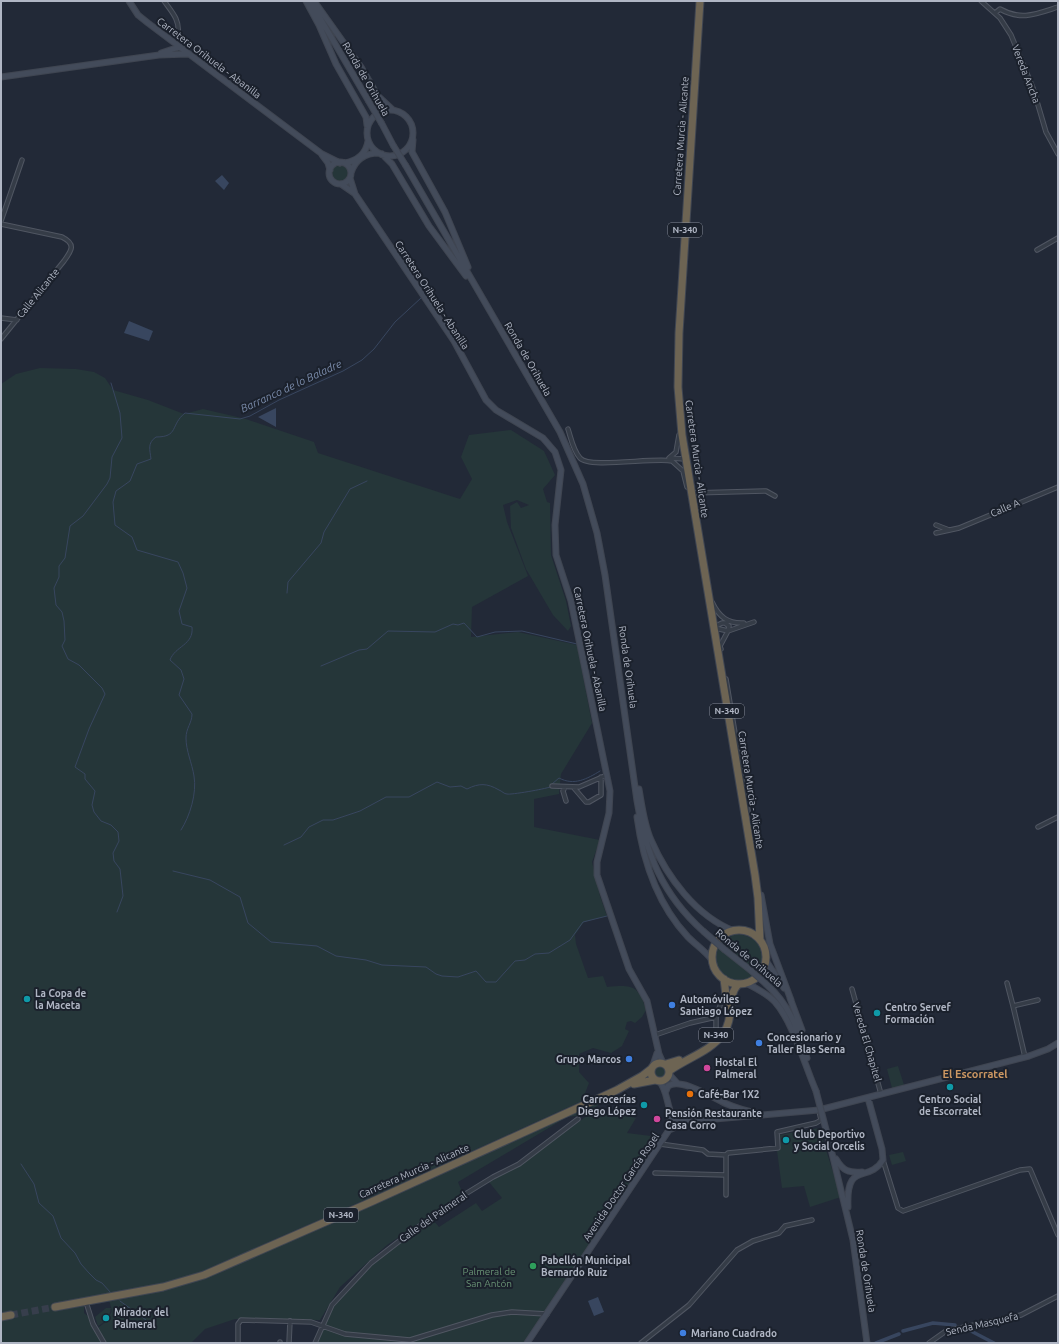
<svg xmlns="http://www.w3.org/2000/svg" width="1059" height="1344" viewBox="0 0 1059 1344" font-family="Ubuntu,sans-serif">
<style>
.green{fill:#253639}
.water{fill:#38465f}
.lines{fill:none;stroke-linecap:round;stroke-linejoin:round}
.stream{stroke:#38465f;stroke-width:1}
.canal{stroke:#38465f;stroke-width:3.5}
.highway-tunnel{stroke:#373e4c;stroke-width:7;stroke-dasharray:7 3.5;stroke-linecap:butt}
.street-casing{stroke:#505662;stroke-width:5.5}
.secondary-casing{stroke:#3f4551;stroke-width:7}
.highway-casing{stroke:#404652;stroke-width:9}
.street{stroke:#353c47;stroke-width:3.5}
.secondary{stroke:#434b5a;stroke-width:5}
.highway{stroke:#6d6453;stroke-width:7}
.secondary-bridge-casing{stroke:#3f4551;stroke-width:7;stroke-linecap:butt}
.secondary-bridge{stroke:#434b5a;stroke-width:5}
.culture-dot{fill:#0f9aa8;stroke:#1b212c;stroke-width:1.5}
.shop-dot{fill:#3f7fe0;stroke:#1b212c;stroke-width:1.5}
.hotel-dot{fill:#d1479c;stroke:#1b212c;stroke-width:1.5}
.food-dot{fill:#e8710a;stroke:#1b212c;stroke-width:1.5}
.leisure-dot{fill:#2e9e5b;stroke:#1b212c;stroke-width:1.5}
.labels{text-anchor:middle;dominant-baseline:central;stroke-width:4;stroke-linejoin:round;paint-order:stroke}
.shield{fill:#1b212c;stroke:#838996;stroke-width:1}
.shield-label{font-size:9px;font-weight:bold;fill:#b0b6c4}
.street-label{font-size:10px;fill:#b0b6c4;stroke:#1b212c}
.poi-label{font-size:10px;font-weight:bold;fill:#b0b6c4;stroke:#1b212c;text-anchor:start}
.park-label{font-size:10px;fill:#699375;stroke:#1b212c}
.water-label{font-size:11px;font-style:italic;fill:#7a8baa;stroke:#1b212c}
.neighbourhood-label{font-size:11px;font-weight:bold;fill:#cc9762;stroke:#1b212c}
</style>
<rect width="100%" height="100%" fill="#222937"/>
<path class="green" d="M332 173a8 8 0 1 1 16 0a8 8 0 1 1-16 0Z
M40 368 76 369 94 372 105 378 113 390 148 400 184 414 203 409 246 419 314 442 318 453 460 499 472 479 461 457 469 435 511 430 544 451 555 475 543 489 547 502 550 503 551 555 566 601 571 626 568 631 553 615 526 569 511 528 510 506 517 502 521 508 529 505 517 500 503 505 507 522 528 576 472 607 471 637 518 632 577 645 592 723 561 774 559 794 534 799V827L600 840 592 862 600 896 607 916 584 922 575 935 576 944 588 978 603 976 607 987C630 985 639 984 646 1010L642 1017 635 1023 631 1021 627 1022 625 1029 629 1031 622 1046 611 1053 593 1048 579 1054V1072L589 1083 582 1101 369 1198 203 1271 162 1284 54 1304 56 1311 84 1306V1313L89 1317 95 1330 107 1321 112 1311 109 1300 164 1290 605 1098 606 1100 583 1115 567 1117 458 1182 463 1194 387 1245 340 1287 320 1320 235 1319 205 1329 191 1343H1V1321L12 1319 11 1312 1 1313V384L16 374Z
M735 934C756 934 772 953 758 972L721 942Z
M718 947 754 976C733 991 708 969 718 947Z
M898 1066 904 1085 892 1088 887 1069Z
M654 1072a6 6 0 1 1 12 0a6 6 0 1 1-12 0Z
M595 1110 636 1118 627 1133 659 1137 526 1343H317L333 1307 373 1264 415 1230 433 1220 439 1227 476 1203 482 1211 502 1198 489 1182 519 1165Z
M819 1128 841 1197 810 1207 804 1186 782 1188 777 1151 780 1150 779 1135Z
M903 1152 906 1161 892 1165 889 1155Z
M106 1308H111C110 1316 105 1322 98 1326L95 1317Z"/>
<path class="water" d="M222 175 229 183 224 190 215 181Z
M129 321 153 331 149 341 124 333Z
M276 408V427L258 417Z
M598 1297 604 1312 594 1316 588 1301Z"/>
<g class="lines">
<path class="stream" d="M111 383 120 413 122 438 112 457 110 478 107 484 83 516 70 526 65 558 59 566V577L54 588 56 605 62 612 64 621 65 640 62 646 68 659 79 665 102 688 105 694 89 729 75 767 85 774V779L95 791 92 805 94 812 101 821 111 825 118 832 119 841 113 853 114 861 120 869 123 896 117 912
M287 593 288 582 321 543 324 532 350 489 367 481
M321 666 359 650 367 649 388 631 435 632 453 624 458 625 464 623 477 637 495 632 522 631 577 644
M552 784 559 778C574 786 587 779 600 771
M181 830C190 816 197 793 194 776 192 763 186 751 186 738 186 728 192 723 192 714L179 695 184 679 181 670 170 660C175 646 194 645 192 627L182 624 179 611 187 588 183 573 178 562 137 550 132 537 115 525 113 502 116 491 130 481 137 464 151 459C150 450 147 443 156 437 179 437 170 425 185 413L240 419 250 416 279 400 343 371 362 360 374 349 395 322 421 298
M284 845 301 837 309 827 323 820H333L360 811 386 797H409L437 782 450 787 461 786 467 789C479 783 487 783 499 790 502 791 504 794 507 794 511 795 545 789 550 787
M173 871 210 880 240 897 248 923 271 942 317 946 336 956 366 960 382 965 426 967 436 974 442 976 458 977 476 971 486 982H496L515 961 525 960 535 954 549 953 570 940 583 922 607 916
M21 1164 34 1184 39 1203 53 1216 61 1238 75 1253 81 1264 89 1273 96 1280 102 1283 111 1293
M120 1301 146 1320"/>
<path class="canal" d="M969 1330 994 1343
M903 1331 933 1323 955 1325
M876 1343 899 1334"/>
<path class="highway-tunnel" d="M11 1315 55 1307"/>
<defs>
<path id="street" d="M164 1C172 12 180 20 178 34
M981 1 1000 18 1011 35 1033 88 1046 132 1058 154
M995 13 1000 9C1021 21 1036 14 1058 7
M1 221 22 160
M1 224 62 237C76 244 72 250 64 261L1 339
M1037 250 1058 238
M1 318 17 320
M568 429C571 438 573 450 580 458 589 469 655 457 672 461L683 471 687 487
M669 458 676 452 679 435
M670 458 685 459
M692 493 766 491 775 496
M936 525 949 530
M936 533 959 528 1058 487
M712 602C719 617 728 624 744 623
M714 627 722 623H727
M715 628 728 631 729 626 725 623
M721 649 720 646 728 631 754 622
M726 679 748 811
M552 786 579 787 607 775
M565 787 563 791 566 801
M574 788 586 802H589L601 795V777
M1038 827 1058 817
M1007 983 1013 1006
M852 989 881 1094
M716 1028V1017L720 1006
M655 1035 690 1023 716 1017
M1025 1057 1013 1006 1038 1000
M660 1144 703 1150 708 1154 726 1155 728 1153 778 1148 777 1132 816 1123 821 1120 819 1111
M726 1155V1195
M883 1160 898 1208 903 1211 1020 1170 1030 1169 1058 1235
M655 1173 726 1175
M86 1302 93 1324 104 1343
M238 1343V1324L241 1320 311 1322 345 1334 410 1340 492 1315 512 1312 547 1314
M280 1343V1342
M289 1343 290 1321
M315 1343 332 1305 371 1263 411 1232 467 1193 493 1177 519 1164 578 1119
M641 1343 689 1305 737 1250 753 1241 779 1233 785 1226 812 1220
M929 1343 946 1331 1021 1315 1058 1296"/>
<path id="secondary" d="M129 1 138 15 148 23 322 154 340 163
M306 1 319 25 336 64 366 117 367 125
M310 1 368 100
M314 1 361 67 378 96 392 109
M161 53 179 47
M1 77 159 55 188 54
M367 133a23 23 0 1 1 46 0a23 23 0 1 1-46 0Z
M382 124 393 145
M413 140 412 152 445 212 468 267
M382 154 392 164 429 226 466 276
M322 155 328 163 330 170
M329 173a11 11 0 1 1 22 0a11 11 0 1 1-22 0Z
M344 163C357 161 366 154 368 141
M406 166 560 432 583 484 597 533 605 575 637 801C646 854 662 894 703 931
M351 173C355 160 365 153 379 153
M350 178 355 194 454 341 486 400 496 410 543 438 555 452 561 470 555 525 556 555 571 601 610 791 609 813 597 862V875L629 969 647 1001 659 1054 663 1063
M341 184 354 193
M639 789C642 806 644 824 651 840 667 877 696 916 734 931
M637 817C643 861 657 904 688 937 696 945 705 951 712 960
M761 895 770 944 791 1000
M725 950 749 969
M766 961 784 988
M746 983C756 988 768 994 775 1002 793 1022 805 1066 816 1091
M766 984C789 1004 798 1029 807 1058
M790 998 802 1030
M653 1065 657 1053
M669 1074 677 1083
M659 1081C670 1092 665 1116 680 1122L819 1110 1029 1056 1048 1049 1058 1043
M666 1091 668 1086C681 1077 713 1098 727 1104 736 1108 747 1111 757 1113
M669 1130 685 1123
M830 1145 853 1240 867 1343
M836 1159C843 1171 849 1173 862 1172
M848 1207C846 1160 868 1184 883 1160L882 1149 868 1098
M527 1343 669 1130 671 1114"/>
<path id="highway" d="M700 1 679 333 678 387 682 435 755 875 758 898 760 940
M712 957a27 27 0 1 1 54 0a27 27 0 1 1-54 0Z
M724 979 727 1003
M651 1072a9 9 0 1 1 18 0a9 9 0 1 1-18 0Z
M666 1064 679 1060
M669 1071C687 1058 711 1051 723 1034 735 1018 726 994 739 984
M634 1084 655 1080
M55 1307 163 1287 204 1275 371 1202 617 1090 642 1076 651 1069
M1 1317 11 1315"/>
</defs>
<use href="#street" class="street-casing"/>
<use href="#secondary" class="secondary-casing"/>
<use href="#highway" class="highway-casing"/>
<use href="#street" class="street"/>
<use href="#secondary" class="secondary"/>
<use href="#highway" class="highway"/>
<defs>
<path id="secondary-bridge" d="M368 100 382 124
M393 145 406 166
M703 931 725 950
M749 969 766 984
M816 1091 830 1145"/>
</defs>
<use href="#secondary-bridge" class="secondary-bridge-casing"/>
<use href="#secondary-bridge" class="secondary-bridge"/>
</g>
<g class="culture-dot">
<circle cx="27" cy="999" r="4"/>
<circle cx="877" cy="1013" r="4"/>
<circle cx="950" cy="1087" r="4"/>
<circle cx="644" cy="1105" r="4"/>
<circle cx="786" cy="1140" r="4"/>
<circle cx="106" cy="1318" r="4"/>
</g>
<g class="shop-dot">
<circle cx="672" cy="1005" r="4"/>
<circle cx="759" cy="1043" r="4"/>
<circle cx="629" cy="1059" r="4"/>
<circle cx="683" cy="1333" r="4"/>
</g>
<g class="hotel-dot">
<circle cx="707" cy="1068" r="4"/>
<circle cx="657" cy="1119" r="4"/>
</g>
<circle class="food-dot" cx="690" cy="1094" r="4"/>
<circle class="leisure-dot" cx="533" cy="1266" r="4"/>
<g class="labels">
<g class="shield">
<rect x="668" y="223" width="34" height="14" rx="3"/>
<rect x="710" y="704" width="34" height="14" rx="3"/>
<rect x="699" y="1028" width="34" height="14" rx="3"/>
<rect x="324" y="1208" width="34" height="14" rx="3"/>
</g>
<g class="shield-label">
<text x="685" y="230">N-340</text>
<text x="727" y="711">N-340</text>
<text x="716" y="1035">N-340</text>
<text x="341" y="1215">N-340</text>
</g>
<g class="street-label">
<text transform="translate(209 58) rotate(37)">Carretera Orihuela - Abanilla</text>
<text transform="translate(1026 74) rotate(69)">Vereda Ancha</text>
<text transform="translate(366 79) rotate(60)">Ronda de Orihuela</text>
<text transform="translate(681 136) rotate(-86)">Carretera Murcia - Alicante</text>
<text transform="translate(38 293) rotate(-51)">Calle Alicante</text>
<text transform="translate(432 295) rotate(57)">Carretera Orihuela - Abanilla</text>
<text transform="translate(528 359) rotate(60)">Ronda de Orihuela</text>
<text transform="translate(697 459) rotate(82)">Carretera Murcia - Alicante</text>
<text transform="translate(1005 508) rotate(-23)">Calle A</text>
<text transform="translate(590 649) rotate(78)">Carretera Orihuela - Abanilla</text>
<text transform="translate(628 667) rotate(82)">Ronda de Orihuela</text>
<text transform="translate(751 790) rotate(81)">Carretera Murcia - Alicante</text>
<text transform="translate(749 958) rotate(40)">Ronda de Orihuela</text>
<text transform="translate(867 1042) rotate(74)">Vereda El Chapitel</text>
<text transform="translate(414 1171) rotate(-24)">Carretera Murcia - Alicante</text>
<text transform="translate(621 1187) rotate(-56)">Avenida Doctor García Rogel</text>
<text transform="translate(433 1217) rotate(-35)">Calle del Palmeral</text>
<text transform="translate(866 1271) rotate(81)">Ronda de Orihuela</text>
<text transform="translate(982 1324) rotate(-13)">Senda Masquefa</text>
</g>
<g class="poi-label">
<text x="35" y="993">La Copa de<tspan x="35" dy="12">la Maceta</tspan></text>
<text x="680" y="999">Automóviles<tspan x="680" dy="12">Santiago López</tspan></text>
<text x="885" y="1007">Centro Servef<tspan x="885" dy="12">Formación</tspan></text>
<text x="767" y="1037">Concesionario y<tspan x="767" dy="12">Taller Blas Serna</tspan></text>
<text x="621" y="1059" text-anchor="end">Grupo Marcos</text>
<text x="715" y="1062">Hostal El<tspan x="715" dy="12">Palmeral</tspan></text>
<text x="698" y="1094">Café-Bar 1X2</text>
<text x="636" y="1099" text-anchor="end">Carrocerías<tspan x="636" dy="12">Diego López</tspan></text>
<text x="950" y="1099" text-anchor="middle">Centro Social<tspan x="950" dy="12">de Escorratel</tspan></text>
<text x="665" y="1113">Pensión Restaurante<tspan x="665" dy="12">Casa Corro</tspan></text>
<text x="794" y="1134">Club Deportivo<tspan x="794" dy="12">y Social Orcelis</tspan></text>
<text x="541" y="1260">Pabellón Municipal<tspan x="541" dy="12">Bernardo Ruiz</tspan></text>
<text x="114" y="1312">Mirador del<tspan x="114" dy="12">Palmeral</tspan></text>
<text x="691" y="1333">Mariano Cuadrado</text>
</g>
<g class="park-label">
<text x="489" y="1271">Palmeral de<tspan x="489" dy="12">San Antón</tspan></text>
</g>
<g class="water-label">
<text transform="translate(291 386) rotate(-25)">Barranco de lo Baladre</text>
</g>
<g class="neighbourhood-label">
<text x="975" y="1074">El Escorratel</text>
</g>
</g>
<rect width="1059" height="1344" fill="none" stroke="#b0b6c4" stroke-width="4"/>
</svg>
